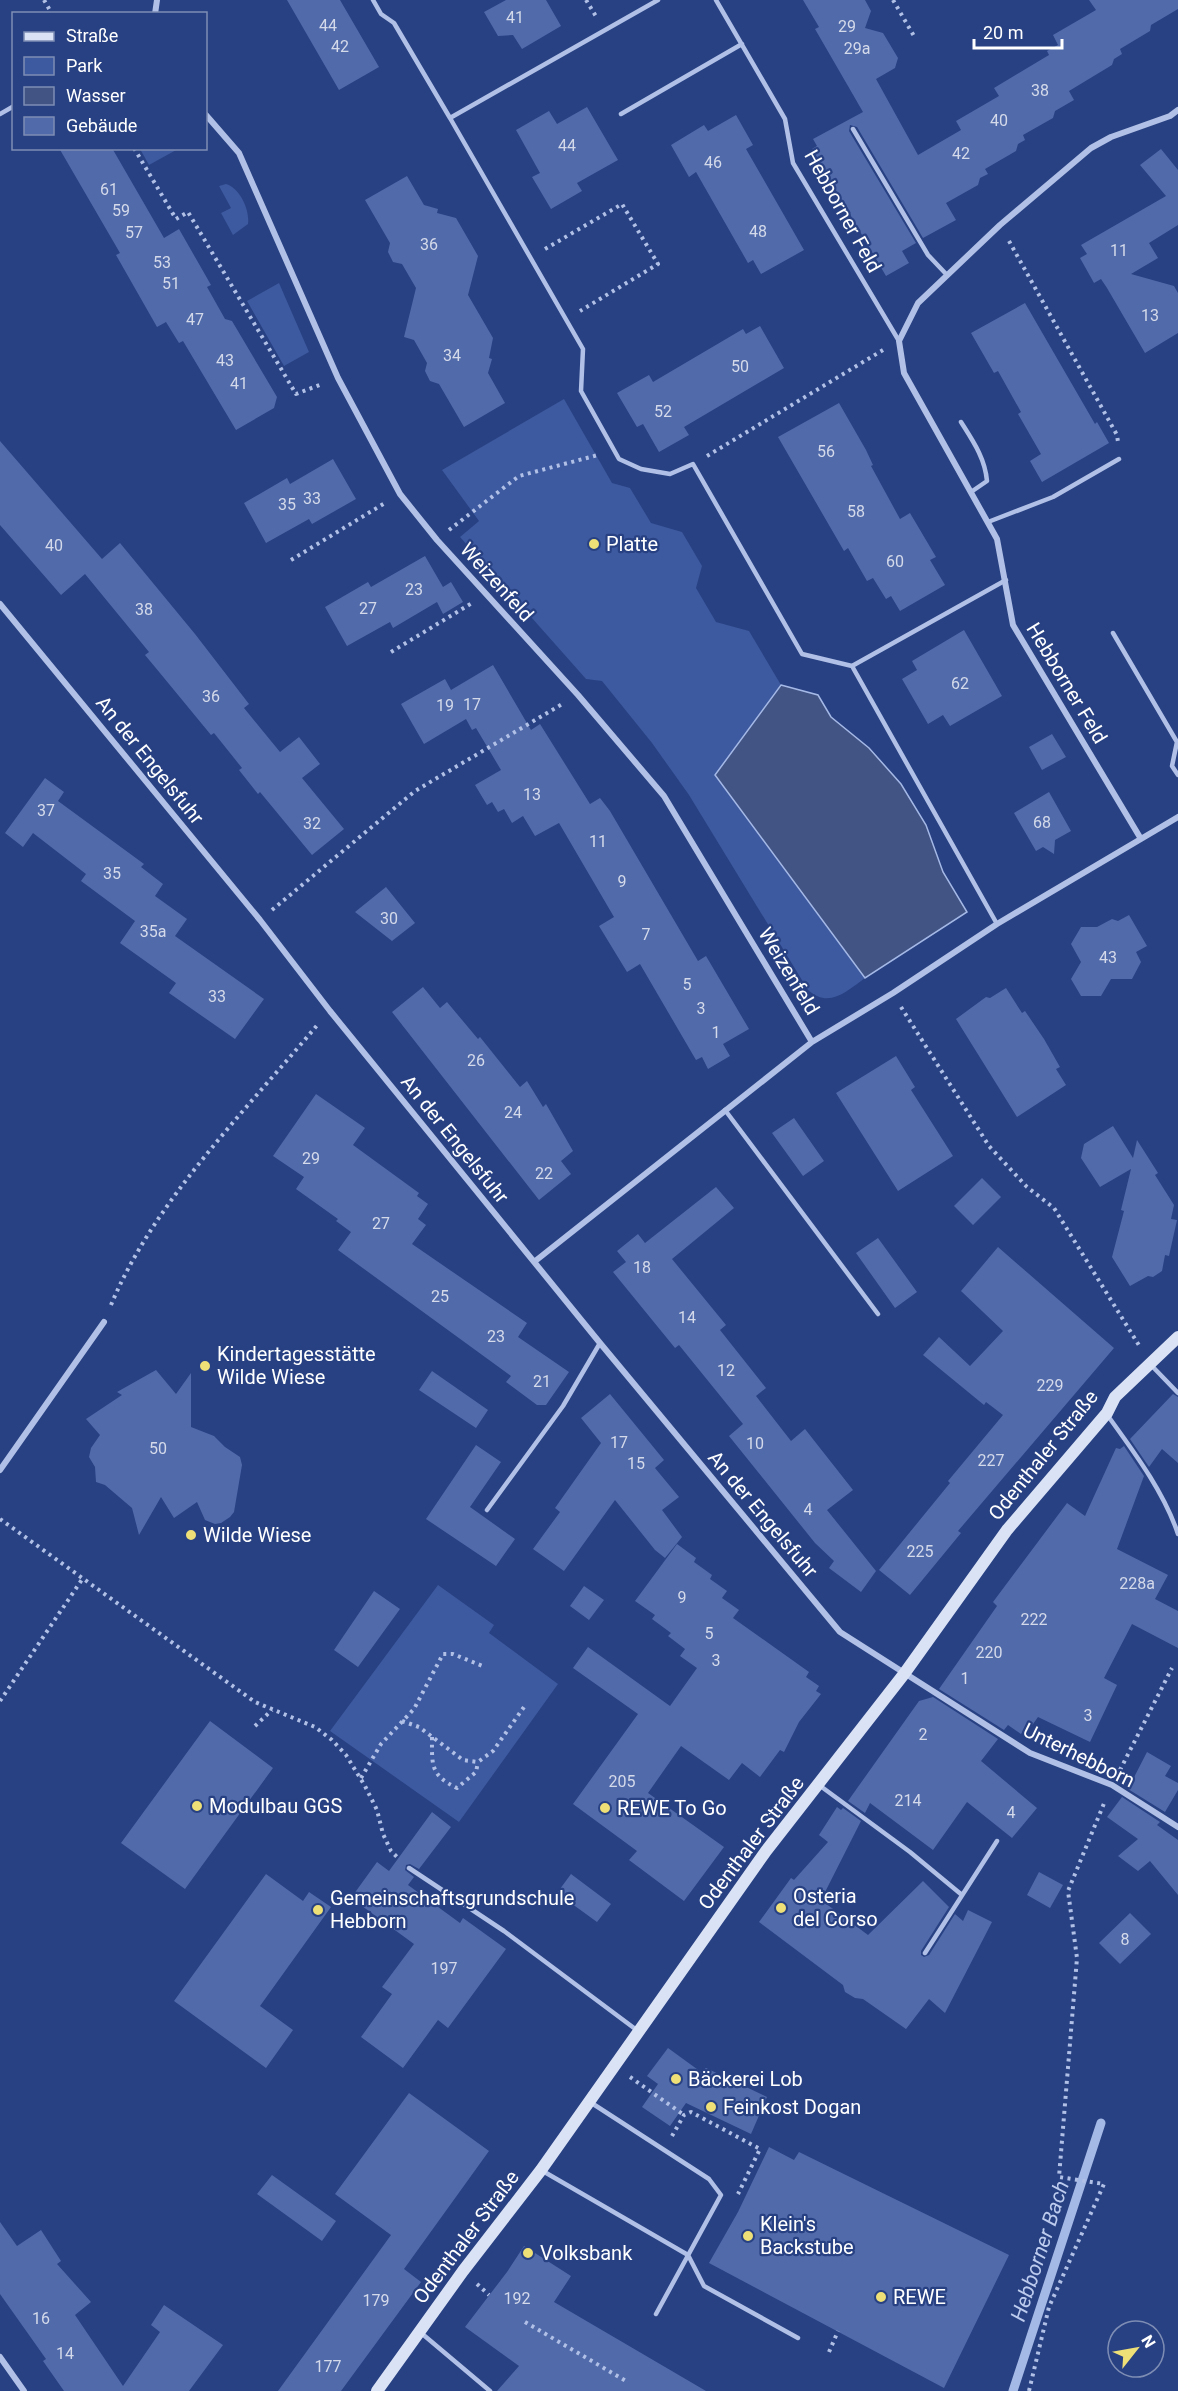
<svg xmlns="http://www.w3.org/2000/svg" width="1178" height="2391" viewBox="0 0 1178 2391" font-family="Roboto,sans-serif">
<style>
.green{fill:#3d599f}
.water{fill:#425484;stroke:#a5b9e7;stroke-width:1.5}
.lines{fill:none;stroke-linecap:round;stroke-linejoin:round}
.stream{stroke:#a5b9e7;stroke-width:9}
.building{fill:#516aaa}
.path{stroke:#b1c0e6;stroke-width:4;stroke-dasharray:3 4.5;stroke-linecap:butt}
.lane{stroke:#b1c0e6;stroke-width:4.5}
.street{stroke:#b1c0e6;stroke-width:6}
.secondary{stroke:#dae2f6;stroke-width:12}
.poi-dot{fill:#eedf77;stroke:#284182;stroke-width:2}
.labels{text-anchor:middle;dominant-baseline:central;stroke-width:4.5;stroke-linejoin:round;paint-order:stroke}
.number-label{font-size:16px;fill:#d4daea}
.street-label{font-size:20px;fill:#fff;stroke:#284182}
.poi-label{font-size:20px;fill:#fff;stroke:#284182;text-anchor:start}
.water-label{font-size:21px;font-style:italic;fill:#bccbee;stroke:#284182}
</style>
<rect width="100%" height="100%" fill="#284182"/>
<path class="green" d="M140 149H178L149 165Z
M226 184C240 188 250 210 248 224L233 235 221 213 231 208 219 186Z
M279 283 309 352 284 366 247 301Z
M564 399 612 483 630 488 651 523 682 532 702 566 696 588 716 622 749 631 781 685 716 776 865 978C847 991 829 1009 808 990L689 795 652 743 602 681 586 679 460 537 479 521 442 470Z
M438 1585 494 1625 489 1633 558 1684 459 1822 330 1731Z"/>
<path class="water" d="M781 685 818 695 831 717 869 748 901 784 926 825 943 872 967 912 865 978 715 775Z"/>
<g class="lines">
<path class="stream" d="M1013 2391 1101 2123"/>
</g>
<path class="building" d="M287 0H340L379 67 339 90Z
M506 0H546L561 26 522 49 513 35 498 36 484 12Z
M803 0H865L871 11 865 28 883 33 898 58 895 68 876 79 918 155 961 130 956 121 999 96 994 88 1049 55 1047 51 1058 45 1053 35 1096 10 1089 0H1178V9L1151 25 1150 31 1120 49 1122 54 1114 59 1112 65 1069 91 1074 100 1055 111 1053 118 1023 135 1025 140 1018 144 1016 151 985 169 988 174 980 178 978 185 946 203 956 220 923 238 857 127 850 125 849 131 916 243 902 251 909 263 886 276 812 149 817 146 813 139 863 112 815 29 819 27Z
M587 107 618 160 577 183 582 191 551 209 532 177 540 173 516 130 549 111 557 124Z
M736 115 753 145 746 149 804 250 761 274 753 260 748 263 696 172 689 177 671 145 704 125 708 131Z
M59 148H112L164 238 179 229 211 285 207 287 225 319 232 321 277 397 274 408 236 430 183 341 179 343 166 322 157 327 116 255 120 253Z
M1161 149 1178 170V225L1149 243 1158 258 1131 274 1174 286 1178 293V333L1145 353 1107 288 1101 279 1094 283 1080 258 1087 254 1081 245 1166 196 1140 165Z
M407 176 424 205 438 209 437 213 456 218 478 256 468 295 493 338 489 358 492 359 488 373 505 403 464 427 439 384 430 381 425 371 427 363 414 340 404 337 416 288 402 264 393 262 388 252 390 243 365 200Z
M1025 303 1095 424 1097 422 1109 443 1042 482 1030 461 1041 454 1018 414 1021 412 998 371 994 373 971 333Z
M760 326 784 368 684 427 689 435 659 452 643 424 637 427 617 393 649 375 653 382 743 329 746 334Z
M839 403 866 450 873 465 871 466 900 519 910 513 936 557 930 560 945 585 900 611 891 596 886 599 873 578 867 581 848 548 844 551 778 437Z
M0 441 102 559 120 543 195 634 249 704 244 708 280 752 299 737 320 764 302 778 344 829 312 855 260 792 258 794 239 770 242 768 214 733 211 735 155 667 145 655 149 652 85 574 61 595 0 525Z
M333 459 356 499 312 524 309 519 266 543 244 503 287 478 290 484Z
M425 556 443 587 451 582 463 602 443 614 437 602 393 628 390 622 347 646 325 607 368 582 371 587Z
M964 630 1002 696 950 726 943 715 928 724 902 679 917 670 912 661Z
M493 665 531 730 540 724 590 804 600 798 610 811 698 961 706 956 749 1029 723 1044 730 1056 708 1069 702 1057 696 1060 640 964 627 972 599 926 614 917 559 823 535 836 523 816 512 823 504 809 498 812 492 802 487 805 475 785 501 770 476 728 472 730 466 719 424 744 401 704 445 679 451 690Z
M1052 734 1066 757 1042 770 1029 747Z
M45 778 64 792 58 801 144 864 141 867 163 884 155 896 187 919 175 936 264 999 235 1039 169 993 176 983 120 943 135 921 81 881 86 874 33 833 23 847 5 833Z
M1049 792 1071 831 1055 840 1054 854 1043 847 1036 851 1014 813Z
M386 887 415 923 392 941 355 912Z
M1129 915 1147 946 1136 952 1141 962 1132 979H1111L1101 996H1081L1071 979 1081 962 1071 944 1081 927H1097L1112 919 1118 921Z
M423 987 440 1008 447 1002 478 1039 480 1037 520 1087 527 1081 543 1107 546 1104 573 1151 561 1161 571 1174 539 1200 392 1012Z
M1006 988 1022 1013 1025 1011 1044 1039 1060 1067 1056 1069 1066 1085 1017 1117 956 1019 986 997 990 998Z
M896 1056 915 1087 911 1090 953 1156 898 1191 836 1093Z
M316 1094 365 1128 353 1145 419 1193 417 1196 428 1204 418 1219 426 1225 412 1244 527 1323 518 1337 569 1372 546 1405H537L506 1382 511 1376 338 1250 351 1232 336 1221 338 1219 296 1189 304 1177 273 1156Z
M794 1118 824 1161 803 1176 772 1133Z
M1113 1126 1133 1158 1137 1140 1158 1173 1155 1175 1174 1205 1171 1219 1177 1220 1169 1256 1165 1255 1162 1271 1153 1277 1148 1276 1130 1286 1112 1257 1124 1211 1121 1210 1131 1169 1100 1187 1081 1158 1084 1144Z
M982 1178 1001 1197 973 1225 954 1206Z
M716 1187 734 1208 672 1259 726 1325 720 1330 766 1388 756 1396 791 1441 805 1429 853 1490 827 1510 876 1571 861 1592 829 1568 834 1561 815 1543 729 1436 743 1424 679 1345 675 1348 613 1272 626 1262 617 1251 638 1234 645 1243Z
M878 1238 917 1292 895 1308 856 1253Z
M998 1247 1114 1348 958 1531 961 1533 910 1595 879 1570 950 1483 948 1481 1003 1415 986 1402 984 1405 923 1355 939 1337 970 1366 1003 1331 961 1291Z
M156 1370 176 1394 191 1373V1427L214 1436 225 1447 240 1457 242 1465 234 1512 230 1517 221 1523 215 1524 205 1520 197 1502 174 1518 161 1497 139 1535 132 1508 105 1485 96 1482 95 1467 89 1457 91 1448 100 1435 86 1419 122 1395 117 1392Z
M432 1371 488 1410 476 1428 419 1390Z
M610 1394 664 1460 655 1468 679 1497 662 1510 682 1537 665 1558 655 1550 615 1500 564 1571 533 1549 560 1512 555 1508 601 1443 581 1418Z
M1173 1394 1178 1397V1463L1162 1449 1149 1467 1130 1439Z
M476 1445 501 1462 470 1507 515 1539 496 1566 426 1519Z
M1124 1446 1144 1476 1117 1549 1168 1575 1155 1599 1178 1611V1648L1132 1624 1104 1678 1117 1685 1090 1742 1038 1717 1028 1731 1024 1729 1021 1734 1008 1725 1004 1730 939 1689 997 1606 993 1602 1067 1503 1085 1516 1116 1448 1120 1449Z
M677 1544 696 1558 694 1562 712 1575 710 1579 727 1591 722 1598 739 1610 733 1618 809 1672 806 1677 819 1686 816 1691 821 1694 799 1722 784 1752 780 1750 760 1777 742 1763 729 1780 681 1746 648 1793 724 1847 684 1901 629 1860 637 1851 573 1804 638 1714 573 1668 588 1647 670 1706 697 1668 680 1656 685 1649 668 1636 671 1633 652 1619 655 1615 635 1601Z
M584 1586 604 1600 589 1620 570 1606Z
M374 1591 400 1609 358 1667 334 1650Z
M933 1697 998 1739 981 1761 1037 1808 1012 1838 967 1802 933 1850 870 1803 865 1813 848 1801 919 1701Z
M210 1721 273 1768 185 1889 121 1843Z
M1147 1752 1171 1766 1165 1776 1178 1783V1790L1165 1812 1128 1789Z
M1122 1797 1160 1822 1157 1825 1178 1840V1895L1150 1861 1138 1871 1118 1856 1138 1839 1107 1817Z
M837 1807 841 1810 843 1808 861 1821 821 1900 868 1935 923 1881 949 1907 921 1951V1955L924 1957 929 1955 955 1914 963 1921 968 1910 992 1922 945 2013 929 1999 906 2029 863 1999 855 1998 845 1992 843 1985 759 1922 791 1878 794 1880 828 1842 819 1835Z
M432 1812 451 1827 419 1869 410 1864 406 1865 405 1870 414 1877 408 1885 460 1923 463 1918 506 1949 448 2028 438 2020 403 2068 361 2037 392 1994 382 1987 414 1944 351 1898 377 1862 389 1871Z
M1039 1872 1063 1885 1050 1908 1027 1895Z
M266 1874 303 1901 309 1892 331 1907 260 2006 293 2030 266 2068 174 2001Z
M571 1874 611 1904 597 1922 557 1893Z
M1130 1913 1151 1934 1120 1964 1099 1943Z
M668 2048 701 2072 706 2068 767 2097 751 2134 686 2103 670 2126 642 2107 658 2084 647 2076Z
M409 2093 489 2151 404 2269 421 2282 341 2391H278L391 2235 335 2194Z
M769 2147 794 2160 799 2152 1009 2255 944 2388 709 2263 738 2212Z
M272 2175 336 2221 322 2241 257 2194Z
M0 2222 17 2246 41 2230 61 2261 57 2264 91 2302 75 2315 123 2386 160 2332 151 2325 164 2305 223 2345 189 2391H64L43 2361 46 2359 0 2294Z
M524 2246 571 2276 554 2302 706 2391H497L519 2366 465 2327 507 2272Z"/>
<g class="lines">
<path class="path" d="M44 0 52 14
M586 0 597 18
M893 0 914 36
M134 148 176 219 188 212 296 394 322 384
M1009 241 1117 435 1118 442
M545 249 622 204 658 264 580 311
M707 456 883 350
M449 530 519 476 598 455
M291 560 385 503
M391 652 472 603
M272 910 415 791 564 703
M901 1007 989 1146 1027 1187 1054 1208 1140 1347
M111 1305C154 1201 247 1109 319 1023
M0 1519 255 1702 315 1727 332 1740 346 1755 365 1786 377 1810 383 1834 391 1851 397 1857
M0 1701 83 1578
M402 1721 419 1727 463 1760 478 1762 493 1751 524 1707
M255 1726 272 1710
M432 1737C432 1765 430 1775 457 1788L476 1772 478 1762
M1120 1770 1172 1668
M361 1778 381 1744 414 1709 443 1654H453L485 1667
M630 2077 684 2115
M672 2136 684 2115 691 2112 760 2149 738 2194
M477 2284 489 2295
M525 2322 626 2381
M829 2352 838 2331
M1029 2391 1049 2307 1104 2184 1059 2177 1077 1958 1068 1891 1105 1801"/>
<path class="lane" d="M373 0 381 14 394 23 450 118 658 0
M716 0 785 119 793 163 899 341
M0 114 14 106
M621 114 742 44
M450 118 583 349 581 391 619 459 641 469 670 474 693 464 802 654 852 666 997 924
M853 129 928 255 947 275
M961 422C973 441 985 458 987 481L971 492
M988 522 1053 497 1119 459
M1113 633 1177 742 1172 766 1178 775
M852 666 1006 580
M725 1110 878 1314
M1151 1365 1178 1393
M1108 1416C1134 1452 1164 1492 1178 1534
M487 1510 563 1406 600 1343
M819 1785 910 1852 962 1895
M409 1868 504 1931 638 2031
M925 1953 997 1841
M590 2102 709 2179 721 2195 656 2314
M541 2170 688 2255 704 2286 798 2338
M420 2332 490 2391"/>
<path class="street" d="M155 14 157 0
M206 115 239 153 338 378 400 494 437 540 578 695 664 796 812 1042 534 1262
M0 604 260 920 330 1011 600 1343 840 1632 1030 1753 1112 1785 1178 1827
M1141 839 1013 625 997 539 904 373 899 341 918 303 1000 225 1091 148 1111 137 1170 116 1178 110
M812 1042 893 993 997 924 1178 817
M0 1470 104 1322
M0 2357 24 2391"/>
<path class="secondary" d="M377 2391 463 2271 541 2170 766 1851 904 1674 1007 1530 1107 1413 1115 1397 1178 1337"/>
</g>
<g class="poi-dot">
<circle cx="594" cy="544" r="6"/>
<circle cx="205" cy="1366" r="6"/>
<circle cx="191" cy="1535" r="6"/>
<circle cx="197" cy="1806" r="6"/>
<circle cx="605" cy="1808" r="6"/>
<circle cx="781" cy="1908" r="6"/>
<circle cx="318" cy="1910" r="6"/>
<circle cx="676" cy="2079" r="6"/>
<circle cx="711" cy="2107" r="6"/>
<circle cx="748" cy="2236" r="6"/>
<circle cx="528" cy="2253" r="6"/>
<circle cx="881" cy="2297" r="6"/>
</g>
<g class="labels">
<g class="number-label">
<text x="515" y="17">41</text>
<text x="328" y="25">44</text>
<text x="847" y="26">29</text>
<text x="340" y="46">42</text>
<text x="857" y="48">29a</text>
<text x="1040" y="90">38</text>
<text x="999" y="120">40</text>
<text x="567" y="145">44</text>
<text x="961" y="153">42</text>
<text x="713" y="162">46</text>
<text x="109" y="189">61</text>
<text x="121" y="210">59</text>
<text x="758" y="231">48</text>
<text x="134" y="232">57</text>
<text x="429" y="244">36</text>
<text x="1119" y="250">11</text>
<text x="162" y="262">53</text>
<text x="171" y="283">51</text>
<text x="1150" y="315">13</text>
<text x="195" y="319">47</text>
<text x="452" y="355">34</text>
<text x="225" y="360">43</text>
<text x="740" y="366">50</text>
<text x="239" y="383">41</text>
<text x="663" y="411">52</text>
<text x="826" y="451">56</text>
<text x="312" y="498">33</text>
<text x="287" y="504">35</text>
<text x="856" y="511">58</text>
<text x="54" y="545">40</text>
<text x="895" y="561">60</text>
<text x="414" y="589">23</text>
<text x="368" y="608">27</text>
<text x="144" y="609">38</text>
<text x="960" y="683">62</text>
<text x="211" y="696">36</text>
<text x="472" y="704">17</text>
<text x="445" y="705">19</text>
<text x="532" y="794">13</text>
<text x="46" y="810">37</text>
<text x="1042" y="822">68</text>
<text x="312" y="823">32</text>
<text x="598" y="841">11</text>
<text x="112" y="873">35</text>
<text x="622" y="881">9</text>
<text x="389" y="918">30</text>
<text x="153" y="931">35a</text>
<text x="646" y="934">7</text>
<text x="1108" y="957">43</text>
<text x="687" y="984">5</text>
<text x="217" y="996">33</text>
<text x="701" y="1008">3</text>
<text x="716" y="1032">1</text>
<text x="476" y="1060">26</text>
<text x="513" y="1112">24</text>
<text x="311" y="1158">29</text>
<text x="544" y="1173">22</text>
<text x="381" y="1223">27</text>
<text x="642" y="1267">18</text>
<text x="440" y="1296">25</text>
<text x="687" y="1317">14</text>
<text x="496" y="1336">23</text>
<text x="726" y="1370">12</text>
<text x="542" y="1381">21</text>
<text x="1050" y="1385">229</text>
<text x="619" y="1442">17</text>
<text x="755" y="1443">10</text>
<text x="158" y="1448">50</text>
<text x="991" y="1460">227</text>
<text x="636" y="1463">15</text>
<text x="808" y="1509">4</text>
<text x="920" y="1551">225</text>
<text x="1137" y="1583">228a</text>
<text x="682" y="1597">9</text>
<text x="1034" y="1619">222</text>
<text x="709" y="1633">5</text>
<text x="989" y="1652">220</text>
<text x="716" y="1660">3</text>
<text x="965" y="1678">1</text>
<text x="1088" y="1715">3</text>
<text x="923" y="1734">2</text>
<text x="622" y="1781">205</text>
<text x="908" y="1800">214</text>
<text x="1011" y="1812">4</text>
<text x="1125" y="1939">8</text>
<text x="444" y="1968">197</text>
<text x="517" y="2298">192</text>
<text x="376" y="2300">179</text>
<text x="41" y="2318">16</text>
<text x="65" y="2353">14</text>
<text x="328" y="2366">177</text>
</g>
<g class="street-label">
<text transform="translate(843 211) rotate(61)">Hebborner Feld</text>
<text transform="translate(497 582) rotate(48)">Weizenfeld</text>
<text transform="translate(1067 683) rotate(59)">Hebborner Feld</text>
<text transform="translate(150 760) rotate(51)">An der Engelsfuhr</text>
<text transform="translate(789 971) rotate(59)">Weizenfeld</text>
<text transform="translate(455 1139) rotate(51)">An der Engelsfuhr</text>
<text transform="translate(1043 1455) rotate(-51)">Odenthaler Straße</text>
<text transform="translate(763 1514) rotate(50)">An der Engelsfuhr</text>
<text transform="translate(1079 1755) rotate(26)">Unterhebborn</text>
<text transform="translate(751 1843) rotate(-53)">Odenthaler Straße</text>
<text transform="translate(466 2237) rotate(-53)">Odenthaler Straße</text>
</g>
<g class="poi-label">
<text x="606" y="544">Platte</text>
<text x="217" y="1354">Kindertagesstätte<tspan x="217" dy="23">Wilde Wiese</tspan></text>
<text x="203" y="1535">Wilde Wiese</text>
<text x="209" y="1806">Modulbau GGS</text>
<text x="617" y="1808">REWE To Go</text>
<text x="793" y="1896">Osteria<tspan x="793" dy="23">del Corso</tspan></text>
<text x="330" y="1898">Gemeinschaftsgrundschule<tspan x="330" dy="23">Hebborn</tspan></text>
<text x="688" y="2079">Bäckerei Lob</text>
<text x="723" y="2107">Feinkost Dogan</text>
<text x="760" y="2224">Klein's<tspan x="760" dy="23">Backstube</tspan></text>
<text x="540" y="2253">Volksbank</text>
<text x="893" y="2297">REWE</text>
</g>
<g class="water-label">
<text transform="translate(1040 2251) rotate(-72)">Hebborner Bach</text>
</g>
</g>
<rect x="12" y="12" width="195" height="138" fill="#284182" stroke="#7e8db4" stroke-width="1.5"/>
<rect x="24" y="32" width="30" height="9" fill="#dae2f6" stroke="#7e8db4" stroke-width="1.5"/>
<text x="66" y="42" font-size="18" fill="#ffffff">Straße</text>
<rect x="24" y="57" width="30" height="18" fill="#3d599f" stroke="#7e8db4" stroke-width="1.5"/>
<text x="66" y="72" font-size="18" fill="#ffffff">Park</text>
<rect x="24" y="87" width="30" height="18" fill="#425484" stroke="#7e8db4" stroke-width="1.5"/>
<text x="66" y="102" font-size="18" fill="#ffffff">Wasser</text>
<rect x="24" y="117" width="30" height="18" fill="#516aaa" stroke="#7e8db4" stroke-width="1.5"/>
<text x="66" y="132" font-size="18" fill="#ffffff">Gebäude</text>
<g transform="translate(1136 2349) rotate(59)"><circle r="28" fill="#284182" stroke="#7e8db4" stroke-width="1.5"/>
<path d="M0-4.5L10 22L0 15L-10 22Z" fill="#eedf77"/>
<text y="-9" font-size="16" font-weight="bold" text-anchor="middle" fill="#ffffff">N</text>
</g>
<path d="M974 39v9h88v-9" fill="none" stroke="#ffffff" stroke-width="3"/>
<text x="983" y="39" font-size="18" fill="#ffffff" stroke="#284182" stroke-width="4.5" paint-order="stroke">20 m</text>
</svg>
